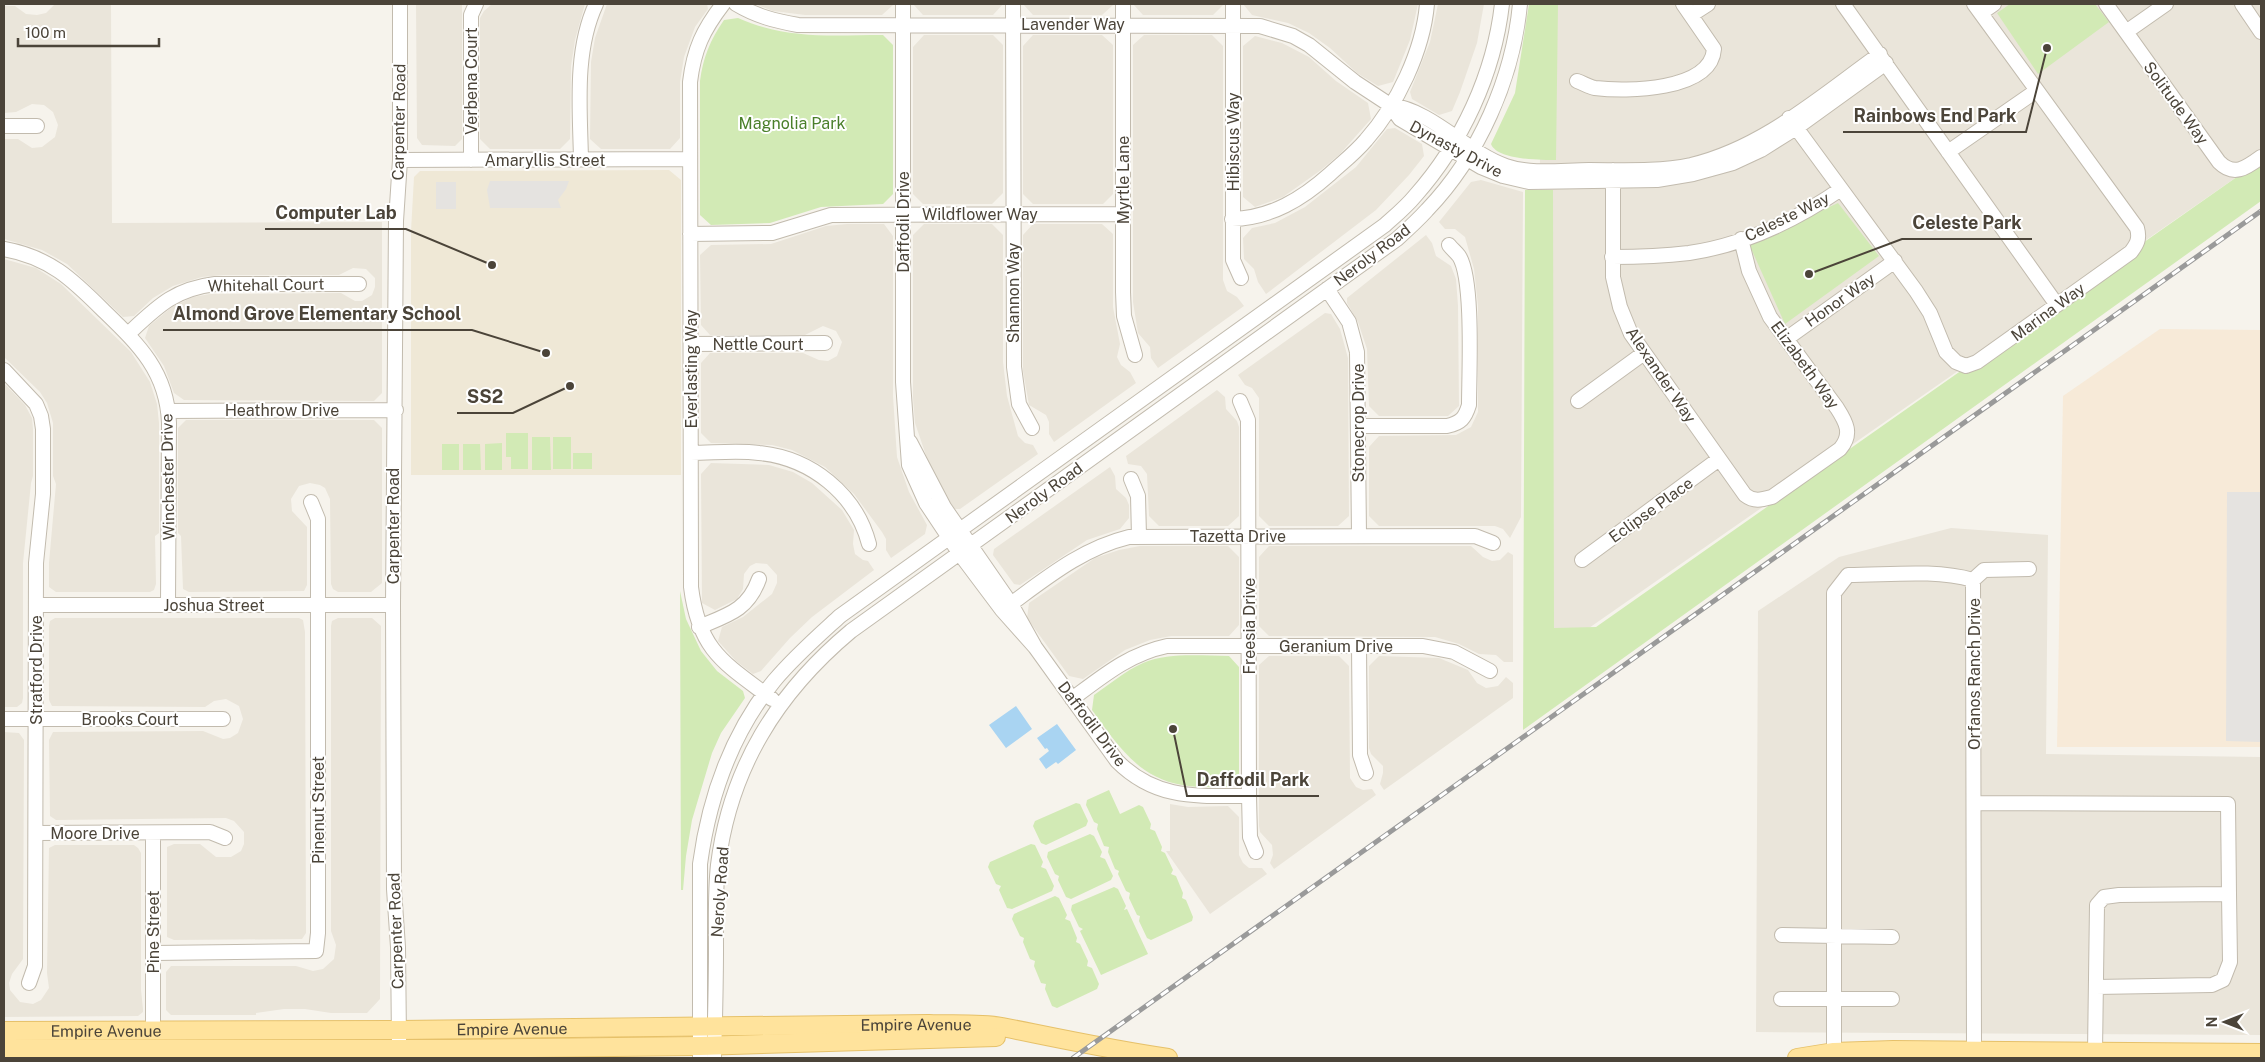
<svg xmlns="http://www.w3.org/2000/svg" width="2265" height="1062" viewBox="0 0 2265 1062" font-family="'Public Sans',sans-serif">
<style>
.residential{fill:#eae5da}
.commercial{fill:#f7ead8}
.education{fill:#efe8d6}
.green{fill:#d2eab5}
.parking{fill:#e5e3e0}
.water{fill:#a9d4f2}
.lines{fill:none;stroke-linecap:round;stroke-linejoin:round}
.minor-casing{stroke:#c2bbae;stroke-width:16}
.major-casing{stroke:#e6c16a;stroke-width:20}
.minor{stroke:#fff;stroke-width:14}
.major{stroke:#ffe39c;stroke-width:18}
.rail-casing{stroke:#9a9a9a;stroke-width:5}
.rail{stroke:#fff;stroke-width:3;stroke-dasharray:9;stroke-linecap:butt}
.labels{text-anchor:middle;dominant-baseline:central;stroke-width:4;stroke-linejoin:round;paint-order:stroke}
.street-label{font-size:16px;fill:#4b4439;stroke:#fff}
.park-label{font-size:16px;fill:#4a7f2a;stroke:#fff}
.leader{fill:none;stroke:#4b4439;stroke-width:2}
.callout-dot{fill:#4b4439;stroke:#fff;stroke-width:2}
.callout-label{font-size:18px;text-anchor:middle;font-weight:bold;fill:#4b4439;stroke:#fff;stroke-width:4;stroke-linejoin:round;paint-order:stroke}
</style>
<rect width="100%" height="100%" fill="#f6f3ec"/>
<path class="residential" d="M55 4H111L112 223 382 222V393L374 401 184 400 174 393 164 366 145 338 149 326 173 306 193 297 210 294 341 293 355 301H362L372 295 375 287V278L366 269 353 268 339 275H223L202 277 173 286 153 298 134 316 123 317 67 264 42 250 4 239V139H18L32 148 42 147 55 137 58 125 53 112 44 105 32 104 16 112 4 113V6H15L26 14 37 15 46 13Z
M416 4H462V139L455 146 422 145 417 138Z
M492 4H585L575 40 571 66 570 139 560 149H490L480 139V18L484 11Z
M607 4H707L708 9 695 27 684 57 680 82V138L670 149H601L590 139 591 62 595 38Z
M755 4H893V5L882 15H805L773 11Z
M913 4H1003L993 15H923Z
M1023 4H1113V5L1102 15H1033Z
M1133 4H1223V5L1213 15H1143Z
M1243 4H1418L1410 40 1393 82 1378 86 1357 73 1330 48 1309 33 1288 23 1252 15Z
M1438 4H1484L1477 43 1460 92 1452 111 1439 115 1412 99 1410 92 1430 42Z
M1539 4H2261V160L1543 660Z
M924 35H993L1003 45V193L992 204H923L913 194V47Z
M1033 35H1102L1113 45V194L1103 204H1033L1023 194V46Z
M1144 35H1212L1223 46V280L1227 291 1237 297 1244 306 1158 368 1151 358 1150 347 1138 333 1133 302V45Z
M1255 36 1282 43 1309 57 1336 81 1368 103 1371 119 1340 154 1321 170 1283 197 1255 207 1243 197V46Z
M1395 128 1422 144 1424 156 1409 175 1376 210 1266 294 1258 282 1254 269 1244 259 1243 238 1252 228 1275 223 1305 207 1356 167 1387 129Z
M1481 180 1523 192 1521 517 1510 538 1503 529 1495 526H1379L1369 516V447L1379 436 1456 435 1471 427 1478 412V306L1474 269 1465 237 1455 229H1445L1439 222 1471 182Z
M847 224H884L893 236V396L897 457 909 492 927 525 925 534 891 558 886 550V539L882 532 854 494 825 467 792 450 772 445 711 443 701 433V363L710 353H803L819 360 828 361 837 356 842 342 836 331 823 326 805 335H710L701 325 700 255 711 245 771 244 826 226Z
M924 224H992L1003 235V362L1007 396 1018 436 1025 443 1033 445 1038 454 960 509H955L942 492 932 473 915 423 913 398V235Z
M1033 224H1102L1113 234V307L1120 344 1117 357 1121 365 1130 372 1136 383 1054 442 1049 434V422L1046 415 1029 405 1023 371V235Z
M1426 235 1432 243 1436 256 1451 266 1456 279 1458 306 1459 406 1448 416H1379L1369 406 1367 349 1358 322 1347 303V298Z
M4 259 36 268 61 284 131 352 150 382 157 404 159 423V533L155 536 156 584 154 590 150 592H56L49 587V563L56 484 53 476V423L47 403 40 392 4 357Z
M1325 313 1331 314 1340 329 1348 358 1349 516 1338 526H1269L1259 516V398L1252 388 1245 385 1238 375Z
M4 383 25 405 32 418 33 429V476L31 483 23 563V698L22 703 17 707H4Z
M1217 390 1225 397 1226 409 1237 421 1239 427V516L1228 526H1159L1149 516 1147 474 1141 466 1128 464 1126 456Z
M186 420H374L382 428V583L371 592H338L333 589 331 584 330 499 325 488 320 485 310 483 299 486 291 499 292 511 307 527V585L304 591 189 592 183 589 181 536 178 533V428Z
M711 463 769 465 793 472 812 483 842 510 854 530 853 544 855 554 863 560 868 561 874 570 812 617 790 638 761 671 753 674 736 661 718 641 722 627 743 617 772 594 777 583V575L767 564 756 563 750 566 744 574 743 589 737 599 715 610 702 603 701 474Z
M1110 467 1115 476 1116 489 1126 498 1129 505V518L1120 529 1087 540 1020 585 1014 584 993 555 994 549Z
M1951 528 2048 535 2046 754 2261 757V1035L1756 1032 1758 611 1839 557Z
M1140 546H1228L1239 557V625L1229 636H1171L1150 640 1125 650 1083 679 1069 676 1027 618 1029 603 1095 558 1119 550Z
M1269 546H1471L1483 557 1492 561 1500 560 1508 552 1513 555V662H1504L1496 655 1479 654 1459 644 1435 637 1269 636 1259 626V557Z
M55 618H299L303 620 305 632 306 933 302 939 174 940 167 937V847L174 844H200L216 857H231L241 851 244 844V832L234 821 226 818 56 820 50 816 49 740 53 732 203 731 223 739 230 738 238 733 243 719 239 706 226 699 214 701 205 707 52 706 49 700V626L50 621Z
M338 618H372L381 626 380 999 367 1013H331L305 1009H284L256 1013V1015H171L166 1010V972L171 966H296L313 971 323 969 334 959 336 945 331 931V626L332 621Z
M1269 656H1339L1349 666 1350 778 1356 787 1363 790 1372 789 1376 795 1274 869 1270 863 1273 855 1272 845 1260 832 1259 826V665Z
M1379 656 1439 658 1468 670 1477 683 1486 688 1498 686 1506 677 1513 683V698L1384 790 1380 784 1383 773V766L1371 754 1369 748V666Z
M4 732 19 733 24 740 23 959 12 974 9 983 10 990 20 1002 33 1004 41 1000 49 988 47 973 49 848 55 845H134L138 848 141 853V990L143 1009V1012L138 1016 4 1017Z
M1170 804 1188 807 1228 806 1239 817V855L1243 863 1249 868H1262L1267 874 1210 914 1166 851H1170Z"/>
<path class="commercial" d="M2160 329 2261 330V747H2057L2063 396Z"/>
<path class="education" d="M669 170 681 180V475H411V231L414 177 420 171Z"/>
<path class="green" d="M1529 4H1558L1556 160C1541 160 1497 160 1491 144L1515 93Z
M2010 4H2095L2109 22 2038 74 1997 13Z
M738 18C788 40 830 35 883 35L893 45V194L883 204 821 207 770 223 711 225 700 215V81C703 58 710 40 724 20Z
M2261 160V201L1523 730 1525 190H1553L1554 628 1596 627Z
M1838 203 1879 256 1785 324 1749 244Z
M506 433H528V469H511V457H506Z
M532 437H550L551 470H532Z
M553 437H571V469H553Z
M502 443V470H485V444Z
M442 444H459V470H442Z
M463 444H480L481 470H463Z
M573 453H592V469H573Z
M680 591 686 619 701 651 717 671 743 691 745 698 721 733 712 753 692 820 686 856 683 890H681Z
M1229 656 1239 667V776L1228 787C1213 787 1197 788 1182 785 1138 778 1116 743 1092 710L1094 695C1110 684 1125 671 1143 663 1169 652 1201 656 1229 656Z
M1109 790 1120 814 1139 805 1143 807 1151 824 1150 829 1155 831 1162 847 1161 851 1165 853 1173 870 1171 874 1176 876 1183 893 1182 898 1186 900 1193 917 1192 921 1151 940 1147 938 1139 921 1140 916 1137 915 1129 898 1130 893 1126 891 1118 874 1119 871 1115 869 1108 852 1109 847 1104 846 1097 829 1098 824 1094 822 1086 805 1087 800Z
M1076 803 1080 804 1088 821 1086 826 1046 845 1041 843 1033 826 1035 821Z
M1090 834 1094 836 1102 852 1100 857 1105 859 1113 876 1111 880 1071 899 1066 897 1058 880 1059 876 1055 874 1047 857 1048 852Z
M1031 844 1035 845 1043 862 1041 867 1046 869 1054 886 1052 891 1012 909 1007 908 999 890 1001 886 996 884 988 867 990 862Z
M1114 887 1118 889 1126 906 1124 910 1127 909 1148 954 1101 975 1080 931 1083 929 1079 927 1071 910 1072 905Z
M1055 896 1059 898 1067 915 1065 919 1070 921 1077 938 1076 942 1080 944 1088 961 1087 966 1092 968 1099 984 1097 989 1057 1008 1052 1006 1045 989 1046 984 1041 983 1034 966 1035 961 1030 959 1023 942 1024 938 1020 936 1012 919 1014 914Z"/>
<path class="parking" d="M490 181H569L566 189 558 200 561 208H490L487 190Z
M436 182H456V209H436Z
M2227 492H2261V742L2226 741Z"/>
<path class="water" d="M1016 706 1032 729 1006 748 989 725Z
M1057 724 1076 750 1058 764 1056 762 1046 769 1039 759 1049 751 1047 748 1045 749 1037 738Z"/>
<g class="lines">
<defs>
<path id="minor" d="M723 4C703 30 694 49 690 82L691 587C699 651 724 663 772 699
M736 4C756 16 775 21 798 25L1260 26 1293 36 1309 45 1355 82 1390 105 1400 119 1481 167 1503 176 1529 182 1657 180 1693 174 1733 163 1761 150 1796 128 1886 63
M903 4V382L909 465 926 503 960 554 1002 610 1035 647
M1013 4 1014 367 1019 404 1032 428
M1123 4V292L1124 316 1135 355
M1233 4V260L1241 278
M1843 4 2057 305
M2106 4 2219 162C2234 177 2246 168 2261 157
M2242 4 2261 32
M1981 13 1994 4
M1691 15 1708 4
M2126 32 2166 4
M1577 81C1583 83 1589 87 1595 88 1626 92 1711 91 1714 49L1683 4
M1390 105C1433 111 1466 152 1506 166 1532 175 1563 170 1589 170 1623 170 1658 172 1691 165 1763 148 1821 96 1880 54
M1789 118 1916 291 1930 313 1946 352 1956 362 1966 366 1977 362 2131 252C2137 244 2140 239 2137 228L1974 4
M4 126H37
M1948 152 2036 91
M581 159C580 109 574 51 596 4
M400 160 690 159
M471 160V15L476 4
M1613 170V277L1620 307 1631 334 1745 495C1754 502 1761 500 1772 497L1840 449C1853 434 1846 422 1837 408L1770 317 1749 271 1741 239
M1232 219C1271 218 1302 199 1330 174 1342 163 1355 153 1366 140 1397 105 1423 51 1427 4
M690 234 772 233 831 215 1123 214
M4 249C49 257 72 279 103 310 138 344 167 371 169 423L168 605
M1612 257C1638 257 1664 256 1689 253 1744 245 1796 220 1841 189
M1327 289 1349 322 1357 352 1359 535
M128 334C157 307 174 289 215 284H359
M1786 339 1895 261
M691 344 825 343
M4 370 36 404 41 416 43 429V494L36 563 35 966 29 983
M1240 401 1248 420 1249 796 1250 837 1256 852
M1578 401 1644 353
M168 411 396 410
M1359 426H1447C1461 423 1465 418 1469 405 1469 375 1474 279 1459 256 1456 252 1452 249 1449 245
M910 442 944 507 1011 604 1035 647 1117 761C1156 800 1197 796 1249 796
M691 453C713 453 737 450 759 453 811 458 856 494 869 544
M1131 479 1138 496 1139 536
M1582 560 1719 459
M1973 580 1984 570 2029 569
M36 605H393
M1004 609C1044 580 1080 549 1129 537L1475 536 1493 543
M699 627C728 615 748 610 759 579
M1359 646 1360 755 1366 773
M1072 699C1103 676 1129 654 1167 646H1423L1454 652 1490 671
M4 719H223
M1974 803 2228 804 2229 894 2119 895 2104 897 2097 905 2095 1052
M36 833 210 832 225 838
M1782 935 1892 937
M154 953 316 951 318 933V519L311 502
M2096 987 2212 985 2223 980 2230 962 2229 894
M1781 999H1892
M153 1031V833
M399 1040 398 947 394 889 393 605 396 221 400 160V4
M1834 1052V593L1848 575C1889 575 1934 569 1973 580L1974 1051
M700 1058V864C709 798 732 733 774 681 794 657 817 637 840 616L1385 225C1395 216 1406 207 1415 196 1462 143 1494 74 1502 4
M714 1058C715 1022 716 985 716 948 716 921 715 892 718 865 730 768 777 693 851 631L1397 239C1407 230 1418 220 1427 210 1479 156 1513 78 1520 4"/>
<g id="major">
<path id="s1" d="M4 1031 399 1030 929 1024C952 1025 979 1023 1002 1027 1057 1038 1112 1050 1168 1058"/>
<path d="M4 1049H451L700 1046 996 1037"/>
<path d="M1797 1058 1834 1052 1893 1050 2261 1053"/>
</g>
</defs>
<use href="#minor" class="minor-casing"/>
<use href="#major" class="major-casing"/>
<use href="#minor" class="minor"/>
<use href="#major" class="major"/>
<defs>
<path id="rail" d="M1073 1058 2261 211"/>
</defs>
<use href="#rail" class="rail-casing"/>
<use href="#rail" class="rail"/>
</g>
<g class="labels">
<g class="street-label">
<text x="1073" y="24">Lavender Way</text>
<text transform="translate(471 81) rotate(-90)">Verbena Court</text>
<text transform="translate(2176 103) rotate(54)">Solitude Way</text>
<text transform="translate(399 122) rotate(-89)">Carpenter Road</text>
<text transform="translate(1233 142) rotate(-90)">Hibiscus Way</text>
<text transform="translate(1456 149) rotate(28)">Dynasty Drive</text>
<text x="545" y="160">Amaryllis Street</text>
<text transform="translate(1123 180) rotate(-90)">Myrtle Lane</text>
<text x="980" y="214">Wildflower Way</text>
<text transform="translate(1787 217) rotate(-26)">Celeste Way</text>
<text transform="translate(903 222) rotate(-90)">Daffodil Drive</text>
<text transform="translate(1372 255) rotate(-37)">Neroly Road</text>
<text transform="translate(266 285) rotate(-1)">Whitehall Court</text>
<text transform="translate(1013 293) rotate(-90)">Shannon Way</text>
<text transform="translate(1840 300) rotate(-35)">Honor Way</text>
<text transform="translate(2048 312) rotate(-36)">Marina Way</text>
<text x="758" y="344">Nettle Court</text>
<text transform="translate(1805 365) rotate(54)">Elizabeth Way</text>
<text transform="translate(691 369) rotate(-90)">Everlasting Way</text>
<text transform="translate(1661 375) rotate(56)">Alexander Way</text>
<text x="282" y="410">Heathrow Drive</text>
<text transform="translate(1358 423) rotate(-90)">Stonecrop Drive</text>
<text transform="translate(168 477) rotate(-91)">Winchester Drive</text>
<text transform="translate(1044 493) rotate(-36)">Neroly Road</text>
<text transform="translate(1651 510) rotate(-36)">Eclipse Place</text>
<text transform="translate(393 526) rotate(-90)">Carpenter Road</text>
<text x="1238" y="536">Tazetta Drive</text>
<text x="214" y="605">Joshua Street</text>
<text transform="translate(1249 626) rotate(-90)">Freesia Drive</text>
<text x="1336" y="646">Geranium Drive</text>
<text transform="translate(36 670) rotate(-90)">Stratford Drive</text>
<text transform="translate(1974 674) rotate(-90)">Orfanos Ranch Drive</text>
<text x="130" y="719">Brooks Court</text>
<text transform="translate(1092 724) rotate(53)">Daffodil Drive</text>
<text transform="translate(318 810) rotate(-90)">Pinenut Street</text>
<text x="95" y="833">Moore Drive</text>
<text transform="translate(720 892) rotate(-86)">Neroly Road</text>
<text transform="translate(396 931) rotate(-92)">Carpenter Road</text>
<text transform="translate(153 932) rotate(-90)">Pine Street</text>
<text stroke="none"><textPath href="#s1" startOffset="912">Empire Avenue</textPath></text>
<text stroke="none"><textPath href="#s1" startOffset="508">Empire Avenue</textPath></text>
<text stroke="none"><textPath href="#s1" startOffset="102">Empire Avenue</textPath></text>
</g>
<g class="park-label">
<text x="792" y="123">Magnolia Park</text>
</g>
</g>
<path class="leader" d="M2047 48L2026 132H1843M492 265L406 229H265M1809 274L1902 239H2032M546 353L472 330H163M570 386L513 413H457M1173 729L1187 796H1319"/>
<g class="callout-dot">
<circle cx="2047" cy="48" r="5"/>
<circle cx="492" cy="265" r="5"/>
<circle cx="1809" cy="274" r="5"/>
<circle cx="546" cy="353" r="5"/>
<circle cx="570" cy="386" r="5"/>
<circle cx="1173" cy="729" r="5"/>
</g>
<g class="callout-label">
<text x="1935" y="122">Rainbows End Park</text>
<text x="336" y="219">Computer Lab</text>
<text x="1967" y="229">Celeste Park</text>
<text x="317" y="320">Almond Grove Elementary School</text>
<text x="485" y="403">SS2</text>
<text x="1253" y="786">Daffodil Park</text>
</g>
<rect width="2265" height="1062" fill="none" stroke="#4b4439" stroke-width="10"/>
<g transform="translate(2225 1022) rotate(270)" stroke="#ffffff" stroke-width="4" paint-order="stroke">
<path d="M0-4L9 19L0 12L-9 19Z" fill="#4b4439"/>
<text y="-8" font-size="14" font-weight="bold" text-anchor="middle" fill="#4b4439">N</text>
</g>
<path d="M18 38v8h141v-8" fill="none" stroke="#4b4439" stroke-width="2.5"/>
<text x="25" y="38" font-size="15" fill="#4b4439" stroke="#ffffff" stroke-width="4" paint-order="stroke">100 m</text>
</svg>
